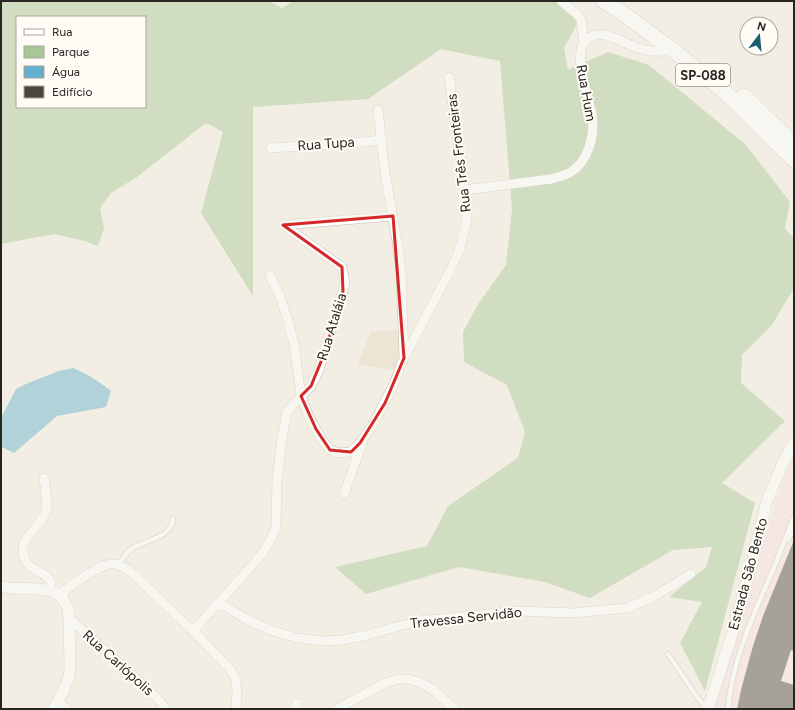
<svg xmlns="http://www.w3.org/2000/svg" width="795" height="710" viewBox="0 0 795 710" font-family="Figtree,sans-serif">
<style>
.commercial{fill:#f8dde2}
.built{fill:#ede5d3}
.green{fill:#a7c795;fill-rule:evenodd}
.water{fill:#63afcd}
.building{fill:#4a463e}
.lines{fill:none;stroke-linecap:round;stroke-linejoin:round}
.service-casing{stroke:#c0bbb1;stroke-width:6}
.minor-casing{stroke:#c0bbb1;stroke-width:10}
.tertiary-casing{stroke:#c0bbb1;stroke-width:12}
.trunk-casing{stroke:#c0bbb1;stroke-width:16}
.service{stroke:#fff;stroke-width:4.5}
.minor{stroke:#fff;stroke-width:9}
.tertiary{stroke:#fff;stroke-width:11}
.trunk{stroke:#fff;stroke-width:15}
.marked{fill:none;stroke:#d62828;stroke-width:3;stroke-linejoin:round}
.labels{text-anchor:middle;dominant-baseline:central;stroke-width:4;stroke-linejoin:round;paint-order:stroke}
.shield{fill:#fffcf6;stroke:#686661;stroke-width:1}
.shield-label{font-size:13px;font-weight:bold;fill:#272521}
.street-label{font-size:14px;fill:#272521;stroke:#fffcf6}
</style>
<rect width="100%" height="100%" fill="#f3eee4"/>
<path class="commercial" d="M794 458V709H714V707L773 511 785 477Z"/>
<path class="built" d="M397 330 401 354 394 370 358 364 371 331Z"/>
<path class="green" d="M1 1H269L282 8 294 1H557L580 19 564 48 568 70 608 52 649 65 746 145 790 202 785 228 794 239V288L772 325 742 355 741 383 785 421 722 483 755 503 705 691 680 643 702 602 669 597 706 567 712 547 673 550 590 598 545 582 459 567 366 594 335 567 427 546 448 506 518 458 525 432 507 385 464 362 463 332 479 303 506 265 512 209 500 61 441 49 368 99 253 107V296L201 213 223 132 206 123 137 177 111 193 100 208 104 228 98 246 85 241 54 234 1 244ZM17 17H145V107H17Z"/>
<path class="water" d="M73 368C88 374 98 381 111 391L106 407 57 416 14 453 2 447 1 446V418L16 389 28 383 59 371Z"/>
<path class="building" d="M794 540V651L791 650 781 681 794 685V709H737L742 686 753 646 763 616Z"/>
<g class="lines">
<defs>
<path id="service" d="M788 540 794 528
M119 565C123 558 126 552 133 548 146 540 173 537 173 518
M668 654 697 697 707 709
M728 709C732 663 751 620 769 579 778 558 786 537 794 516"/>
<path id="minor" d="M561 1 578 15 581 20 584 43
M378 110 385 173 397 241 401 272 404 357
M271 148 362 142 381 140
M465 190 551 179C557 177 565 176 571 172 589 160 595 135 592 115 589 96 567 45 593 36 610 30 629 48 645 50 654 52 664 51 673 51
M270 275 281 299 288 321 294 344 301 396 309 417 322 440 330 450 339 453 351 452 360 443 374 423 394 384 404 358 452 267 459 251 464 232 467 219V207L449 77
M44 478C45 488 48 501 46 511 42 526 22 535 23 551 24 572 46 570 51 582 51 584 51 588 51 591
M344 494 363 441
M59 595C71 586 97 565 111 564 118 563 123 567 129 570L193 631 229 668 235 677 237 688 236 709
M218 602 248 620 271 630 297 638 324 641 342 640 367 635 418 621 518 611 573 613 627 608 653 597 691 574
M69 618 157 698 166 709
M193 631 257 560 265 549 271 539 276 527 277 480 282 438 287 412 293 405 311 386 319 370 343 291 345 283 342 267 283 225 393 216
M58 701 67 709
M294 709 297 703
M337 709 385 683 398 679H408L419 682 432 689 455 709"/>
<path id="tertiary" d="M1 586 10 588 38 589 51 591 59 595 64 600 68 608 69 618 70 667 69 677 63 692 53 709
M708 709 733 632 753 559 767 501 782 465 794 442"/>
<path id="trunk" d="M604 1 621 12 674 51 726 93 794 160
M744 96 794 144"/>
</defs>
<use href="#service" class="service-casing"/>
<use href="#minor" class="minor-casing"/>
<use href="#tertiary" class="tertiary-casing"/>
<use href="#trunk" class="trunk-casing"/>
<use href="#service" class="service"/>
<use href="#minor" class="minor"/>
<use href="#tertiary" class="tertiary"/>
<use href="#trunk" class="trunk"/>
</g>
<path d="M0 0H795V710H0ZM393 216 404 358 385 403 360 443 351 452 330 450 316 429 301 396 311 386 325 352 343 291 342 267 283 225Z" fill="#f3eee4" fill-opacity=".55" fill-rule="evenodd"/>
<path class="marked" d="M393 216 404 358 385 403 360 443 351 452 330 450 316 429 301 396 311 386 325 352 343 291 342 267 283 225Z"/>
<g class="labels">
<rect class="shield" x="676" y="64" width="54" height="22" rx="3"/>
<g class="shield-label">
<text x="703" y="75">SP-088</text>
</g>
<g class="street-label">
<text transform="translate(586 93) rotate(80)">Rua Hum</text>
<text transform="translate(326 144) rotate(-4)">Rua Tupa</text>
<text transform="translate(459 153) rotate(-97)">Rua Três Fronteiras</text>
<text transform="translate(332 327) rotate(-73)">Rua Ataláia</text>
<text transform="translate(748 574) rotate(-75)">Estrada São Bento</text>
<text transform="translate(466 618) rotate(-6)">Travessa Servidão</text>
<text transform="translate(118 663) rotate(42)">Rua Carlópolis</text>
</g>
</g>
<rect width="795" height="710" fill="none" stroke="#272521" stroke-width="4"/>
<rect x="16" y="16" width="130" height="92" fill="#fffcf6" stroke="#a9a6a1"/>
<rect x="24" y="29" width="20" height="6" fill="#ffffff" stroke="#a9a6a1"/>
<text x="52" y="36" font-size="12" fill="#272521">Rua</text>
<rect x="24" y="46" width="20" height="12" fill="#a7c795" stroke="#a9a6a1"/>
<text x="52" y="56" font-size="12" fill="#272521">Parque</text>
<rect x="24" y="66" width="20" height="12" fill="#63afcd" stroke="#a9a6a1"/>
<text x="52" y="76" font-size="12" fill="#272521">Água</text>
<rect x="24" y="86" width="20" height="12" fill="#4a463e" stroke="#a9a6a1"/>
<text x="52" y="96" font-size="12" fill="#272521">Edifício</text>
<g transform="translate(759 36) rotate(16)"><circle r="19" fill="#fffcf6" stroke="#a9a6a1"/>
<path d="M0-3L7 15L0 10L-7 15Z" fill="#1b5e72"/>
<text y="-6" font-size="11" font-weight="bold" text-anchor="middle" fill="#272521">N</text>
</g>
</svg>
